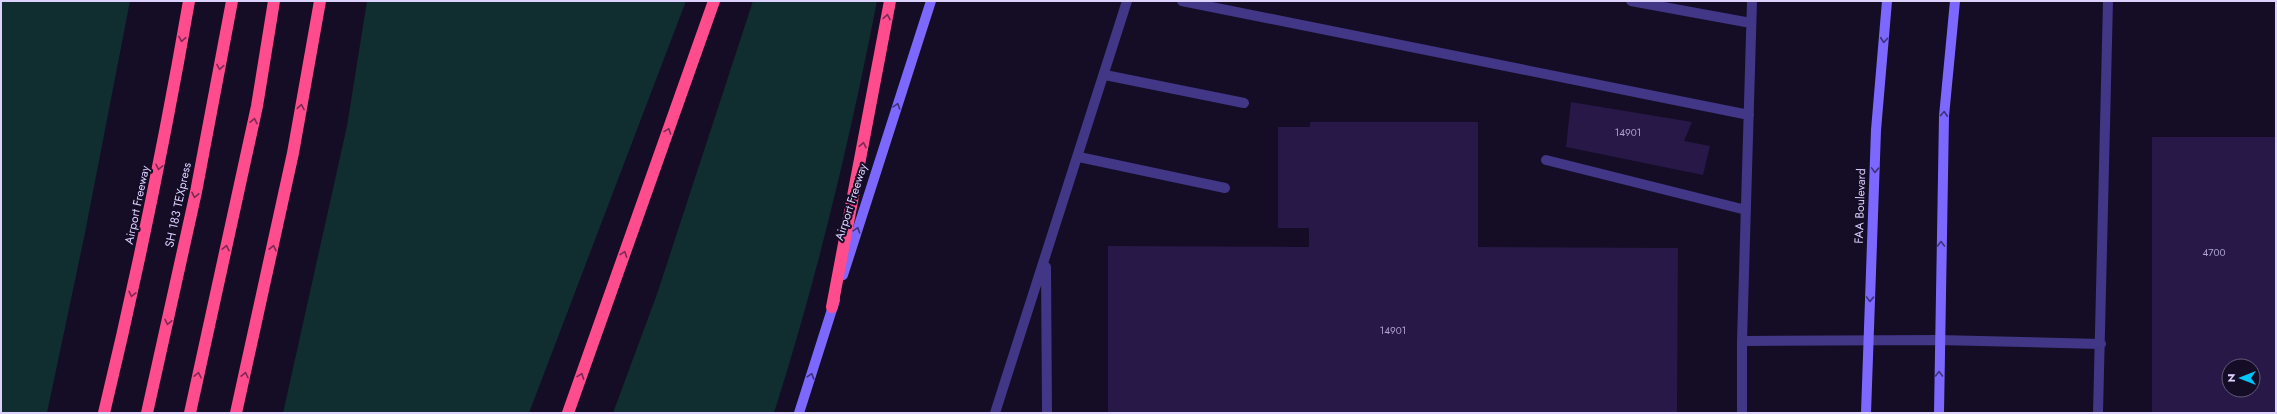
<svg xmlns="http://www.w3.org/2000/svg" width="2277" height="414" viewBox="0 0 2277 414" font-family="Jost,sans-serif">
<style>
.green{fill:#102d2f}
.building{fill:#271847;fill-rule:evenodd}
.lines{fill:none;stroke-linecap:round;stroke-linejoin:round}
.lane{stroke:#423686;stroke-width:10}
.secondary{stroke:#7d68ff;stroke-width:10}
.highway{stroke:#ff4c8d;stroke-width:12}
.oneway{stroke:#7e2954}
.oneway2{stroke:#3e317c}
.labels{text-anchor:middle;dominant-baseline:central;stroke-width:4;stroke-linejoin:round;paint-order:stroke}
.number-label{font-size:10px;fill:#afa3d1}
.street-label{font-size:12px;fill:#dcd1ff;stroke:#140d25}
</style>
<rect width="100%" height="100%" fill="#140d25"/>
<path class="green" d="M1 1H130L85 233 47 413H1Z
M367 1H686L529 413H283L347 126Z
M753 1H877C850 140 817 278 774 413H613L657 294Z"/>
<path class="building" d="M1571 102 1692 122 1684 141 1710 146 1703 175 1566 147Z
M1310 122H1478V247L1678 248 1677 413H1108V246L1309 247V228H1278V127H1310Z
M2152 137H2276V413H2152ZM2229 366H2253V390H2229Z"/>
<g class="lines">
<path class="lane" d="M1182 1 1749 115
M1631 1 1751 23
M1752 1 1742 341 1938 340 2101 344
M1105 75 1244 103
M1079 157 1225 188
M1546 160 1746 210
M1046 267 1047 413
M1742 341V413
M995 413 1127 1
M2098 413 2108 1"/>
<path class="secondary" d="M843 275 931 1
M799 413 835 300
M1866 413 1876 130 1887 1
M1939 413 1944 116 1955 1"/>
<path class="highway" d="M832 307 890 1
M104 413C137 276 165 139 189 1
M147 413 196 192 232 1
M190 413 257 106 274 1
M236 413 293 153 320 1
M568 413 714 1"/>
</g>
<defs><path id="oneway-chevron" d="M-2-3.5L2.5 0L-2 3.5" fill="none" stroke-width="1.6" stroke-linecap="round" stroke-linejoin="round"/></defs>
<g class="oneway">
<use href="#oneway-chevron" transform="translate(887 17) rotate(-80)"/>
<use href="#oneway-chevron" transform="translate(182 39) rotate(100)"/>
<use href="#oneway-chevron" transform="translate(220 67) rotate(101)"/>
<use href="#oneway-chevron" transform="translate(301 107) rotate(-80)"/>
<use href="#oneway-chevron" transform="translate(254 121) rotate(-78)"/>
<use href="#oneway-chevron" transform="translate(668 131) rotate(-70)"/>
<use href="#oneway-chevron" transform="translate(863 145) rotate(-79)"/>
<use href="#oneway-chevron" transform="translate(159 167) rotate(102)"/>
<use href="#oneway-chevron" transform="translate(195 195) rotate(102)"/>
<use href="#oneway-chevron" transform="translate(226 248) rotate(-78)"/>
<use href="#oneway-chevron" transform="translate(273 248) rotate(-78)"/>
<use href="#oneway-chevron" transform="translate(624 254) rotate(-70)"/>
<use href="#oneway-chevron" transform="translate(132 294) rotate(103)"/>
<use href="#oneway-chevron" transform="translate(168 322) rotate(102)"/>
<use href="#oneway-chevron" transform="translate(198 375) rotate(-78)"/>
<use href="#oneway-chevron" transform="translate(245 375) rotate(-77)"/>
<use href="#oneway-chevron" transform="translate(581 376) rotate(-70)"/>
</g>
<g class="oneway2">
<use href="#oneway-chevron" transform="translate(1884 40) rotate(95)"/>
<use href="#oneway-chevron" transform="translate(897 106) rotate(-72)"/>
<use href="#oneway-chevron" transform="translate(1944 114) rotate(-86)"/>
<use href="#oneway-chevron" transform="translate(1875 170) rotate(92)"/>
<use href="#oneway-chevron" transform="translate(857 230) rotate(-72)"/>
<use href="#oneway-chevron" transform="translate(1941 244) rotate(-89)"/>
<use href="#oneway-chevron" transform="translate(1870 299) rotate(92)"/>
<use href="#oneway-chevron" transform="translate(1939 374) rotate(-90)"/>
<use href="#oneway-chevron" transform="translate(811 376) rotate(-73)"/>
</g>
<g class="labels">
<g class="number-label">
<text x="1628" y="132">14901</text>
<text x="2214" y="252">4700</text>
<text x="1393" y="330">14901</text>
</g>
<g class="street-label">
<text transform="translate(851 202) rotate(-72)">Airport Freeway</text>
<text transform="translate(137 205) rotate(-78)">Airport Freeway</text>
<text transform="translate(178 205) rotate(-78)">SH 183 TEXpress</text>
<text transform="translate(1860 206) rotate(-88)">FAA Boulevard</text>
</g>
</g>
<rect width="2277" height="414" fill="none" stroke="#dcd1ff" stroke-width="4"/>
<g transform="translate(2241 378) rotate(270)"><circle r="19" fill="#140d25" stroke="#645b7c"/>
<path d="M0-3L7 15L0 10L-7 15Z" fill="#00c6fc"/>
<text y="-6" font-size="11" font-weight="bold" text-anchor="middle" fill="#dcd1ff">N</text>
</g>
</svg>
